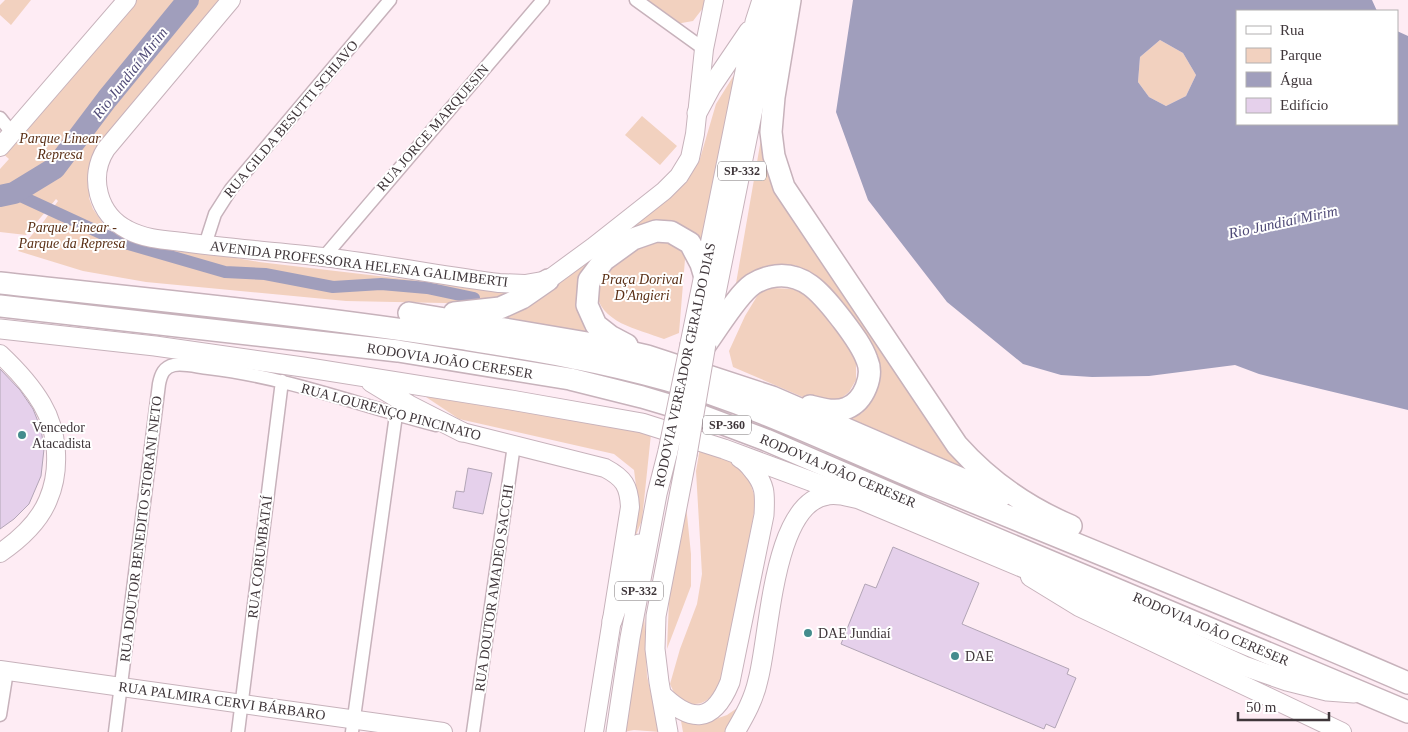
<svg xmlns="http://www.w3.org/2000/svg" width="1408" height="732" viewBox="0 0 1408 732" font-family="Georgia,serif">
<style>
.green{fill:#f2d1bf}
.water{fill:#a09ebc;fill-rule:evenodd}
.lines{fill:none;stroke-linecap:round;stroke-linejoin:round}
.canal{stroke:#a09ebc;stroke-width:12}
.river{stroke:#a09ebc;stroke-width:22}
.building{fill:#e5d0eb;stroke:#b2a5b6}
.street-casing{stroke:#c7b2bb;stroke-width:15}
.secondary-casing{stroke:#c7b2bb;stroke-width:20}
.primary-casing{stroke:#c7b2bb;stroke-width:21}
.highway-casing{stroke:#c7b2bb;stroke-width:24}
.street{stroke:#fff;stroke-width:12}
.secondary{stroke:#fff;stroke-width:18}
.primary{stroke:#fff;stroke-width:19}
.highway{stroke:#fff;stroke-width:21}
.primary-bridge-casing{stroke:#c7b2bb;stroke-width:21;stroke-linecap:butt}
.primary-bridge{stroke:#fff;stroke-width:19}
.poi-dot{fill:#448c8d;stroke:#fff;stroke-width:2}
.labels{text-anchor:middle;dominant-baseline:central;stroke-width:4;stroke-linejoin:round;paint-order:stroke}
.shield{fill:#fff;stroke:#797275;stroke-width:1}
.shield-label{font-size:12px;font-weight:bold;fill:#3f363a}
.street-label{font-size:14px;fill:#3f363a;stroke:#fff}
.park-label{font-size:14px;font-style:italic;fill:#5a2f15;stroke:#fff}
.poi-label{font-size:14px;fill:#3f363a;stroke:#fff;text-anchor:start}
.water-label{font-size:15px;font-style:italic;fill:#4f4a77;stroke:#fff}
</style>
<rect width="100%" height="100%" fill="#feecf4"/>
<path class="green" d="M5 0H31L11 25 0 15V5Z
M134 0H231L95 166 89 198 93 209 109 232 124 239 158 249 202 252 259 262 455 285 494 291 516 292 492 304 346 301 146 282 83 271 18 251 44 221 58 201 56 199 26 235 0 232V169L9 159 1 152Z
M646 0H705L703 8 693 21 676 24Z
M1160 40 1183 53 1196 75 1186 96 1166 106 1149 97 1138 82 1140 57Z
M739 74 704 241 682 227 635 229 578 303 586 334 495 315 676 189 699 162 716 104 734 75Z
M642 116 677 146 660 165 625 135Z
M761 139 810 240 928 422 966 473 848 418 862 413 872 401 880 380 877 360 830 288 795 265H769L748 277 734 295Z
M650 233 686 247 679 333 664 339C638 329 599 323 596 290 595 283 598 275 604 269 617 256 635 245 650 233Z
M772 288 794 289 812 299 845 342 856 360V380L849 392 839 400 819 404 733 367 729 351 745 316 759 293Z
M405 383 651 434 642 520 626 560 638 501 634 470 614 454 459 419Z
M701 442 729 452 747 473 756 501 727 669C720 683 712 706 692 704 688 704 682 700 677 699L670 684 680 649 697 604 702 574 696 471Z
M686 505 691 554V586L667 649 669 600Z
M644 609 647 676 660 732 634 730 623 732Z
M749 700 736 721 725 732H683L681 721 704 723 727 715Z"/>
<path class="water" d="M853 0H1372L1377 11H1237V124H1397V31L1408 36V410L1259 374 1235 365 1149 376 1092 377 1061 375 1023 364 947 302 868 200 836 112ZM1160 40 1183 53 1196 75 1186 96 1166 106 1149 97 1138 82 1140 57Z"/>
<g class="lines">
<path class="canal" d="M14 193 118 241 225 272 265 274 333 287 381 284 427 288 474 298"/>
<path class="river" d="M0 196 14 193 55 168 107 99 188 0"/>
</g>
<path class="building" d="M0 369 20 390 33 409 41 429 44 449 41 476 29 504 14 519 0 529Z
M468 468 492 473 483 514 453 508 456 491 464 492Z
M893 547 979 583 962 624 1069 669 1067 674 1076 678 1055 728 1046 724 1044 729 841 644 865 584 876 588Z"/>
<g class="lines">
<defs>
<path id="street" d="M636 0 704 49
M0 118 12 133
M205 245 215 214 231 189 390 0
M324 257 543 0
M0 715 7 671
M115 732 159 384C161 374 164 367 174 365 184 363 198 367 208 368 286 377 361 406 436 425
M238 732 282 381
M352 732 396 415
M473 732 514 445"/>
<path id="secondary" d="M231 0 106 149C88 177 98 215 128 230 145 239 165 240 183 242 230 249 276 251 323 257 382 264 440 275 499 283L525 284 548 280 593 247 664 191 679 176 690 158 695 134 704 49 714 0
M0 147 127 0
M0 354C16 369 31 385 42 404 58 431 61 470 48 500 39 522 19 540 0 553
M462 432 605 468C624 478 629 486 630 507L594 732
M1030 577 1079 607 1342 732
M0 670 443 732"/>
<path id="primary" d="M697 113 711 87 749 31
M0 329 155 346 303 367 511 400 642 423 724 449 859 499
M706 343 758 84 773 24 781 0
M690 344 755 22 762 0
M371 382 409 405 462 432
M612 621 639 544
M661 694C691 723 713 724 730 682L764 515C765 495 766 485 752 469 749 465 746 461 740 458
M616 732 630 638 657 494 668 451
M668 732 659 682 655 649 656 616 687 455
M735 732C745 715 754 699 758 680 770 637 772 502 828 495 839 493 849 497 859 499L1081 592 1244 666 1287 681 1327 691 1354 693"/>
<path id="highway" d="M790 0 774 97 771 132 774 156 784 187 957 445C990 482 1026 507 1071 526
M0 283C155 300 310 315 464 339 532 350 601 361 667 380 758 406 842 448 929 484 1089 549 1249 614 1408 683
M0 306 398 351 570 379 642 397 689 411 766 440 954 521 1408 712
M409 313 599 345 647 356 772 397 1001 496
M454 313 500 308 522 298 548 280
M706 344C718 328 737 295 753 284 758 281 765 278 770 277 805 269 824 297 843 321 852 333 862 346 867 360 874 376 864 401 847 408 836 413 822 409 810 406
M627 345 610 336 596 325 587 305 589 280 604 260 633 239 656 231 671 232 690 243 701 264 704 274"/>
</defs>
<use href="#street" class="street-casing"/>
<use href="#secondary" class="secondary-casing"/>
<use href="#primary" class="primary-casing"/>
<use href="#highway" class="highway-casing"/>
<use href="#street" class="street"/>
<use href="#secondary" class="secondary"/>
<use href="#primary" class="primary"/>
<use href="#highway" class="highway"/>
<defs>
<path id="primary-bridge" d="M668 451 690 344
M687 455 706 344"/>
</defs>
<use href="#primary-bridge" class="primary-bridge-casing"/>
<use href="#primary-bridge" class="primary-bridge"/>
</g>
<g class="poi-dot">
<circle cx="22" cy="435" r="5"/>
<circle cx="808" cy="633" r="5"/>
<circle cx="955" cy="656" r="5"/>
</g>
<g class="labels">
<g class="shield">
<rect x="718" y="161.5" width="48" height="19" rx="4"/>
<rect x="703" y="415.5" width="48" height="19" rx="4"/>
<rect x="615" y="581.5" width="48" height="19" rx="4"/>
</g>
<g class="shield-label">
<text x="742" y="171">SP-332</text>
<text x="727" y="425">SP-360</text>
<text x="639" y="591">SP-332</text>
</g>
<g class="street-label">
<text transform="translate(291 119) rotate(-50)">RUA GILDA BESUTTI SCHIAVO</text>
<text transform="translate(433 128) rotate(-49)">RUA JORGE MARQUESIN</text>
<text transform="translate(359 264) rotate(7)">AVENIDA PROFESSORA HELENA GALIMBERTI</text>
<text transform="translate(450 361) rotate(9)">RODOVIA JOÃO CERESER</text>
<text transform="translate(685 365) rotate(-78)">RODOVIA VEREADOR GERALDO DIAS</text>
<text transform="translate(391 412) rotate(15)">RUA LOURENÇO PINCINATO</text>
<text transform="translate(838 471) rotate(23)">RODOVIA JOÃO CERESER</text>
<text transform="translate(141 529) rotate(-83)">RUA DOUTOR BENEDITO STORANI NETO</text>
<text transform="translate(260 557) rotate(-83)">RUA CORUMBATAÍ</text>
<text transform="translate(494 588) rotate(-82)">RUA DOUTOR AMADEO SACCHI</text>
<text transform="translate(1211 629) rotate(23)">RODOVIA JOÃO CERESER</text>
<text transform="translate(222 701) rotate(8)">RUA PALMIRA CERVI BÁRBARO</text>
</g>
<g class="park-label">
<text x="60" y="138">Parque Linear<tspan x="60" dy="16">Represa</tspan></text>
<text x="72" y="227">Parque Linear -<tspan x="72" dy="16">Parque da Represa</tspan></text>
<text x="642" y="279">Praça Dorival<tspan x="642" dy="16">D'Angieri</tspan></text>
</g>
<g class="poi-label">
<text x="32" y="427">Vencedor<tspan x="32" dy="16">Atacadista</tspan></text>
<text x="818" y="633">DAE Jundiaí</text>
<text x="965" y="656">DAE</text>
</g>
<g class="water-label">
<text transform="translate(130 73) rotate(-52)">Rio Jundiaí Mirim</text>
<text transform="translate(1283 222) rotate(-12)">Rio Jundiaí Mirim</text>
</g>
</g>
<rect x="1236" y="10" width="162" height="115" fill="#ffffff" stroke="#b2afb0"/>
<rect x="1246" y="26" width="25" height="8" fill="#ffffff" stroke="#b2afb0"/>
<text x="1280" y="35" font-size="15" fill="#3f363a">Rua</text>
<rect x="1246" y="48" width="25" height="15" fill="#f2d1bf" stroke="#b2afb0"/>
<text x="1280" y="60" font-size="15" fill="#3f363a">Parque</text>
<rect x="1246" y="72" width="25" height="15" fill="#a09ebc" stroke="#b2afb0"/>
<text x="1280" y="85" font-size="15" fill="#3f363a">Água</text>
<rect x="1246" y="98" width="25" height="15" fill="#e5d0eb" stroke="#b2afb0"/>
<text x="1280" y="110" font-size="15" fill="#3f363a">Edifício</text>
<path d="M1238 712v8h91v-8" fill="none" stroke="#3f363a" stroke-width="2.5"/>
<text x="1246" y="712" font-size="15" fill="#3f363a" stroke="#ffffff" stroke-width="4" paint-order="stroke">50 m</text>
</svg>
